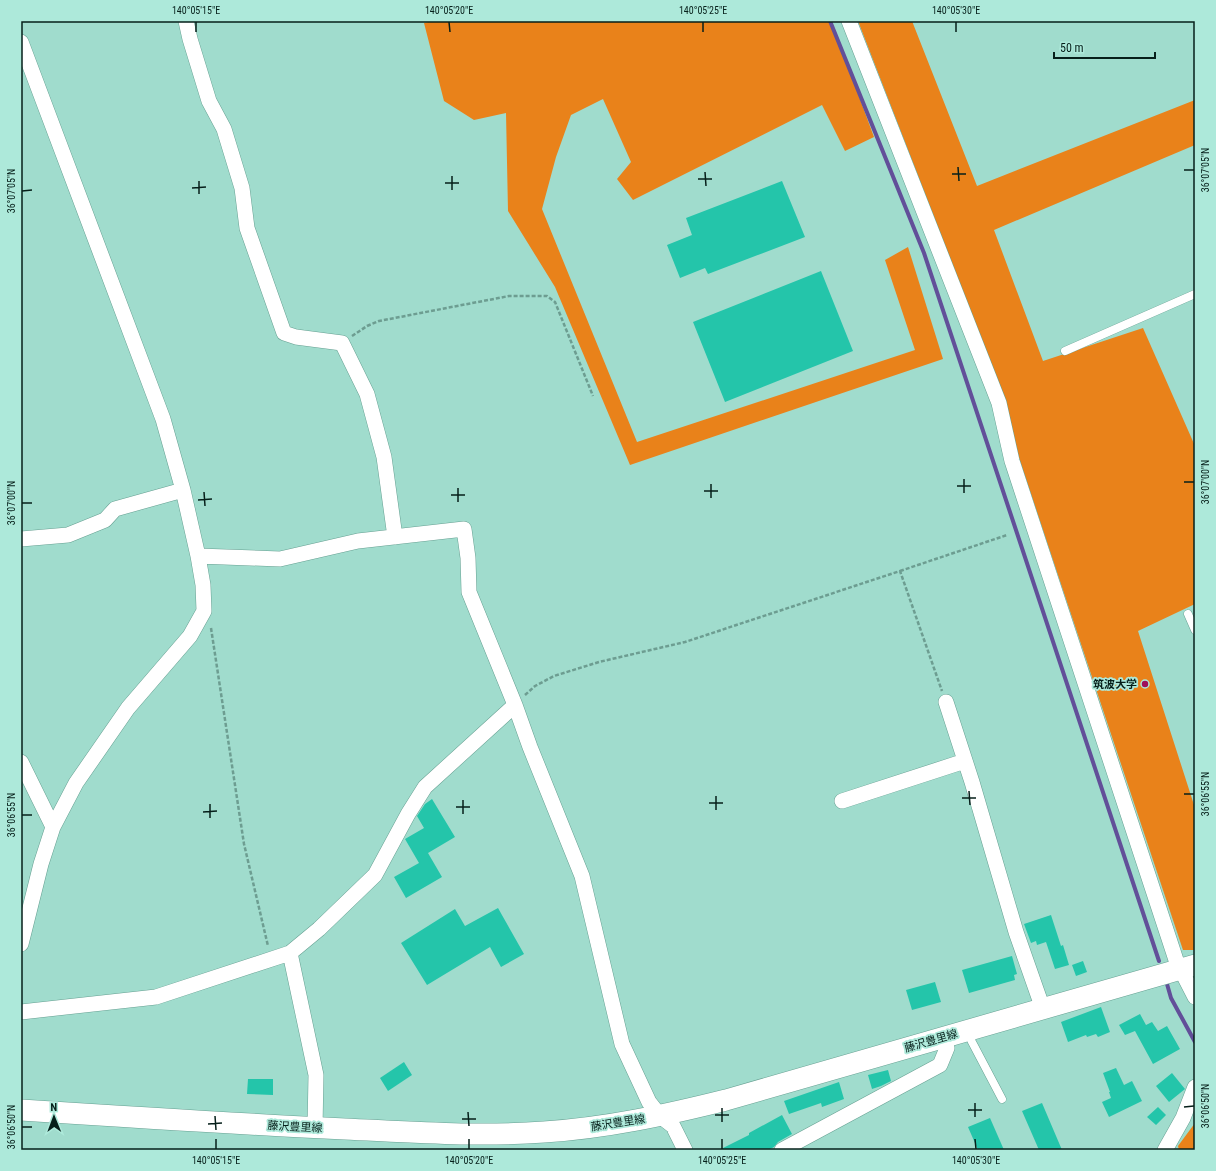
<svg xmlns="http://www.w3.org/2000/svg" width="1216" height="1171" viewBox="0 0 1216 1171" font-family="'Roboto Condensed','Noto Sans JP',sans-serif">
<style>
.forest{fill:#e9821a}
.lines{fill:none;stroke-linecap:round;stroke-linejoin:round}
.stream{stroke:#624f99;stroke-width:4}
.building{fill:#24c5aa}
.service-casing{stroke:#66a092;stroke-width:9}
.minor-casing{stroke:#66a092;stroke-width:16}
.secondary-casing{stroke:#66a092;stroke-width:22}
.path{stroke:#6d9d91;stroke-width:2.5;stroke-dasharray:4 2;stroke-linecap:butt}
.service{stroke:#fff;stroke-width:8}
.minor{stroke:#fff;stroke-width:15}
.secondary{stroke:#fff;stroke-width:21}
.ticks{fill:none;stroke:#061f1a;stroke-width:1.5}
.poi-dot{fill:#9f0f59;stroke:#ade9da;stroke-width:1.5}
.labels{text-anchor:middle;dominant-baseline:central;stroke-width:3.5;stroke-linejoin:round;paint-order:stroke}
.poi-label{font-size:11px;font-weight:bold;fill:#061f1a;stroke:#ade9da;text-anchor:end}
.street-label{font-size:11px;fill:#061f1a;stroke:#ade9da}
.neatline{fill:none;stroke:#061f1a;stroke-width:1.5}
.ticks-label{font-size:10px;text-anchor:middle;fill:#061f1a}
</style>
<rect width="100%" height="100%" fill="#a0dccd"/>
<path class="forest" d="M433 21H831L874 137 845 151 822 105 633 200 617 179 631 162 603 99 571 115 556 157 542 209 637 442 915 350 885 260 908 247 943 359 630 465 555 287 508 211 506 113 474 120 444 101 424 23Z
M858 21H912L977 186 1195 100V145L994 230 1043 361 1143 328 1195 446V604L1138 631 1195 808V950H1183L1019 458 1002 392Z
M1195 1123V1150H1179L1178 1146Z"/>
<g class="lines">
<path class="stream" d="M830 21 924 253 1159 961
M1167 984 1171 998 1195 1042"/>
</g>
<path class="building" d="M782 181 805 237 708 274 705 268 680 278 667 245 692 235 686 218Z
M821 271 853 351 725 402 693 322Z
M432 799 455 837 428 853 442 877 406 898 394 877 419 863 405 839 424 828 417 816 425 804Z
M498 908 524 954 501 967 490 947 427 985 401 943 455 909 465 926Z
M1051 915 1061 946 1063 945 1069 965 1055 969 1046 942 1037 945 1036 941 1031 943 1024 924Z
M1012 956 1017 974 1014 975 1015 980 969 993 962 970Z
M1083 961 1087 972 1076 976 1072 965Z
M935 982 941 1002 912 1010 906 990Z
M1101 1007 1110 1032 1098 1037 1096 1034 1087 1037 1086 1035 1068 1042 1061 1022Z
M1140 1014 1146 1025 1152 1022 1158 1031 1167 1026 1180 1049 1153 1064 1135 1031 1125 1035 1119 1025Z
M404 1062 412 1075 388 1091 380 1078Z
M1116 1068 1124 1085 1132 1081 1142 1101 1109 1117 1102 1102 1111 1098 1109 1092H1110L1103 1073Z
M888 1070 891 1081 881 1086 872 1089 868 1075Z
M1172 1073 1185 1089 1169 1102 1156 1086Z
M248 1079H273V1095L247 1094Z
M839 1082 844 1099 822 1107 821 1103 789 1114 784 1101Z
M1042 1103 1062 1150H1039L1022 1111Z
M1158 1107 1166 1115 1156 1125 1147 1117Z
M782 1115 792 1134 778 1142 774 1147 768 1150H719L749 1135V1133Z
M990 1118 1004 1150H978L968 1127Z"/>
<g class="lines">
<defs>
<path id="service" d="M1065 351 1195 294
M1188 614 1195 630
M968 1032 972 1042 1002 1099"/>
<path id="minor" d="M186 21 190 39 209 101 224 129 242 188 247 228 284 333 296 337 342 343 367 394 384 457 395 537
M849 21 999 403 1012 461 1176 960 1195 997
M21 42 163 419 183 490 198 556 203 585 204 611 190 636 128 708 76 783 53 827 41 864 21 944
M21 539 68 535 105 520 115 509 183 490
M198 556 280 559 358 541 464 529 468 558 469 592 515 705 530 747 582 876 622 1044 649 1102 660 1116 673 1126 685 1150
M946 702 972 782 1016 932 1043 1009
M21 762 53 827
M842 801 965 761
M21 1012 156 997 290 953
M315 1128 316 1075 290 953 319 929 375 875 408 814 425 787 515 705
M782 1150 940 1065 947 1048 943 1037
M1165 1150 1183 1118 1195 1087"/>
<path id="secondary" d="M21 1110C129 1117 237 1124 345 1129 411 1132 478 1137 544 1132 606 1128 666 1115 726 1100L1195 965"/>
</defs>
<use href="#service" class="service-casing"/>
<use href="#minor" class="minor-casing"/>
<use href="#secondary" class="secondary-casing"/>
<path class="path" d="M352 336 367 326 379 321 509 296H547L555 302 593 396
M900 571 1007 535
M211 628 244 844 268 946
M525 695 535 686 554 676 599 662 685 642 900 571 942 691"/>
<use href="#service" class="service"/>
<use href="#minor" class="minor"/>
<use href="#secondary" class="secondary"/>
</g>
<path class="ticks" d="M196 22V32M449 22 450 32M703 22V32M956 22V32M958 167 959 181M1184 170H1194M705 172 706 186M952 174H966M452 176V190M698 179H712M199 181V194M445 183H459M192 188 206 187M22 191 32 190M964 479V493M1184 482H1194M711 484V498M957 486H971M458 488V502M704 491H718M204 492 205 506M451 495H465M198 500 212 499M22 503H32M969 791 970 805M1184 794H1194M716 796V810M962 798H976M463 800V814M709 803H723M210 804V818M456 807H470M203 812 217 811M22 815H32M975 1103V1117M1184 1107 1194 1106M722 1108V1122M968 1110H982M468 1112 469 1126M715 1115H729M215 1116 216 1130M462 1119H476M208 1124 222 1123M22 1127H32M216 1139V1149M469 1139V1149M722 1139V1149M975 1139 976 1149"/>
<circle class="poi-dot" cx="1145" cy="684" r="4"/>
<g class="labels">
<g class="poi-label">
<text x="1137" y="684">筑波大学</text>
</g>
<g class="street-label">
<text transform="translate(931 1041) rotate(-16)">藤沢豊里線</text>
<text transform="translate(618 1123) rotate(-9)">藤沢豊里線</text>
<text transform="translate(295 1127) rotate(3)">藤沢豊里線</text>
</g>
</g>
<rect width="1216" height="1171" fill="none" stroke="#ade9da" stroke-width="44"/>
<g transform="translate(54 1117) rotate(359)" stroke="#ade9da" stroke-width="3" paint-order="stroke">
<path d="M0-3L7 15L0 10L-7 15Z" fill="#061f1a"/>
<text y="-6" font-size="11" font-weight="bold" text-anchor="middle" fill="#061f1a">N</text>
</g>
<path d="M1054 52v6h101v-6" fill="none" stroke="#061f1a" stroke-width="2"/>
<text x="1060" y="52" font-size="12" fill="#061f1a" stroke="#ade9da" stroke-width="3" paint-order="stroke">50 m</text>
<rect x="22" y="22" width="1172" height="1127" class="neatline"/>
<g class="ticks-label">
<text x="196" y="14">140°05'15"E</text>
<text x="449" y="14">140°05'20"E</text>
<text x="703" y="14">140°05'25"E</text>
<text x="956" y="14">140°05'30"E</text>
<text transform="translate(1205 170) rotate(-90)" y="4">36°07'05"N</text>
<text transform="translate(11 191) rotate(-90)" y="4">36°07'05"N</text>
<text transform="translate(1205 482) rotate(-90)" y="4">36°07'00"N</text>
<text transform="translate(11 503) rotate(-90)" y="4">36°07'00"N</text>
<text transform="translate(1205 794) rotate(-90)" y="4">36°06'55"N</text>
<text transform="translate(11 815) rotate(-90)" y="4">36°06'55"N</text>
<text transform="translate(1205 1106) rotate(-90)" y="4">36°06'50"N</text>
<text transform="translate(11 1127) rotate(-90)" y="4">36°06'50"N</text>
<text x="216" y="1164">140°05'15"E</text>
<text x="469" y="1164">140°05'20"E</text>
<text x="722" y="1164">140°05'25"E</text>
<text x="976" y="1164">140°05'30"E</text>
</g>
</svg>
